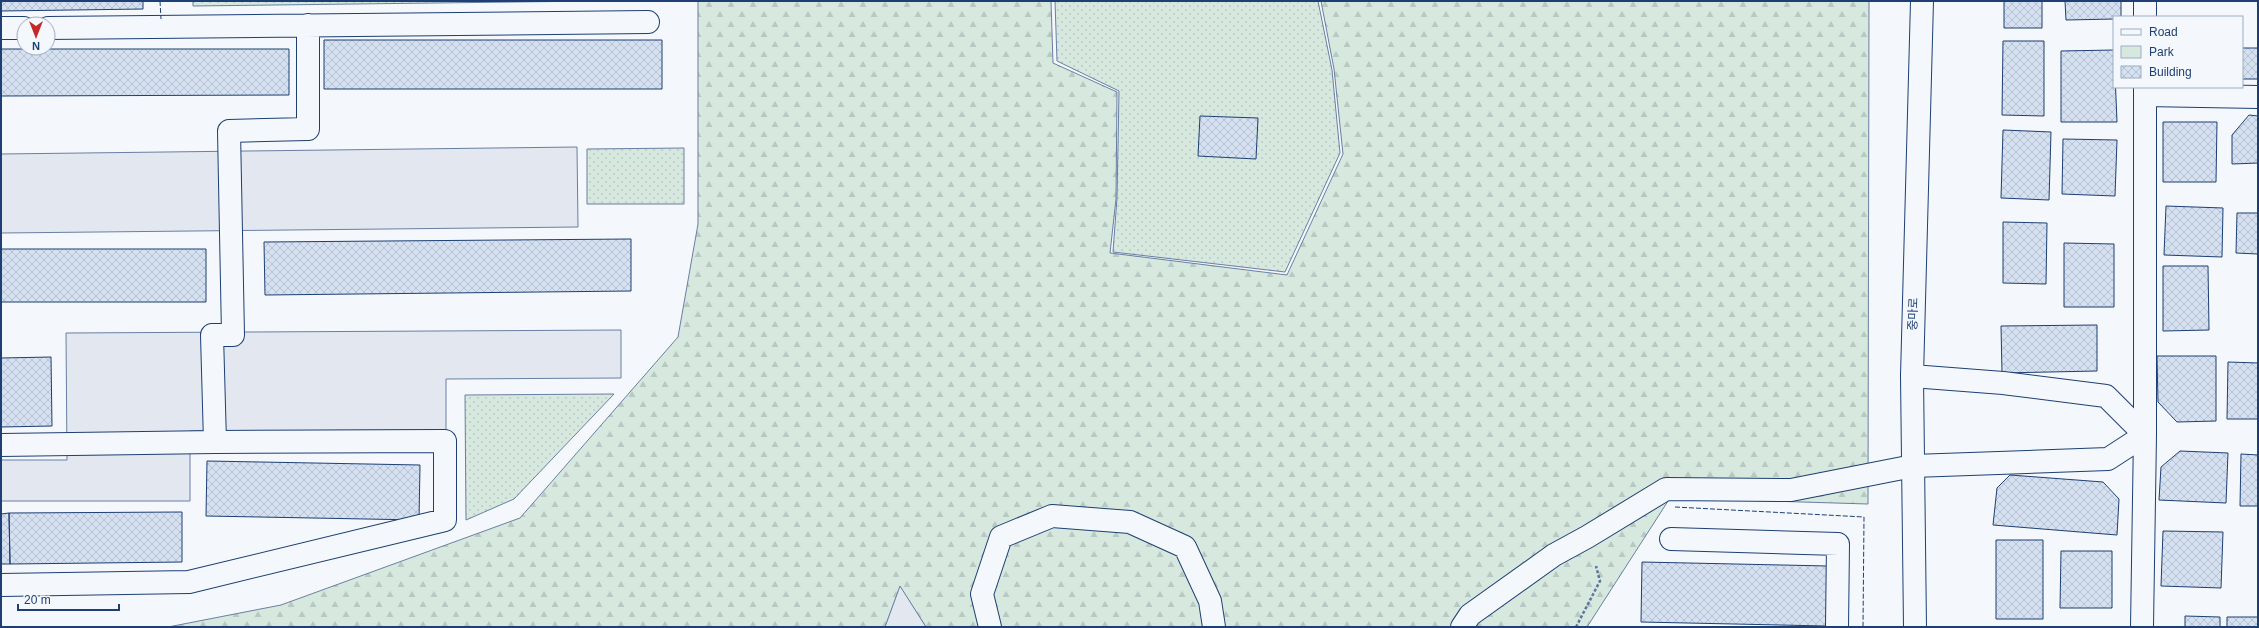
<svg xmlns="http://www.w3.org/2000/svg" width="2259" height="628" viewBox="0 0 2259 628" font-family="Arial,'Noto Sans KR',sans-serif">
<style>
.green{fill:url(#green-dots);stroke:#687fa3}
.forest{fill:url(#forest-firs);stroke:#687fa3}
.parking{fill:#e3e8f0;stroke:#687fa3}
.building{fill:url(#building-cross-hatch);stroke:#1d3f73}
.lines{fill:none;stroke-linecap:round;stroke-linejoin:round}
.minor-casing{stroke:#1d3f73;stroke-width:24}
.major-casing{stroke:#1d3f73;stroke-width:24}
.path{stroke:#5e769c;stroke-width:2.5;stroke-dasharray:3 2;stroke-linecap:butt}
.minor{stroke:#f4f7fb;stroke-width:22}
.major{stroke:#f4f7fb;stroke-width:22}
.fence{stroke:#1d3f73;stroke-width:1;stroke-dasharray:5 2;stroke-linecap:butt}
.labels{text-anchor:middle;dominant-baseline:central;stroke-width:3;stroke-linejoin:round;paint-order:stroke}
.street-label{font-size:12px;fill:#1d3f73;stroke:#f4f7fb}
</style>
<defs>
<pattern id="green-dots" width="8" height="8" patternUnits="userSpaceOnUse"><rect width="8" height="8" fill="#d7e8df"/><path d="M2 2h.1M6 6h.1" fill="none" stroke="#b8c8c3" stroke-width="1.8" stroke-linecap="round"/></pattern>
<pattern id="forest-firs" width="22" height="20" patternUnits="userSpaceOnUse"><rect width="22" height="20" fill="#d7e8df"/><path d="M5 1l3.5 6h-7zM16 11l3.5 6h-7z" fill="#b8c8c3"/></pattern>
<pattern id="building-cross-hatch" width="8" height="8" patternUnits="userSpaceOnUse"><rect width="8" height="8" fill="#d5e0f0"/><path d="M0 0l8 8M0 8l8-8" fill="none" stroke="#b6c1d1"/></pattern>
</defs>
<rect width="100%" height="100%" fill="#f4f7fb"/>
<path class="green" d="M193 1H596L193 6Z
M1055 1H1318L1332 70 1340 153 1285 272 1113 252 1117 198 1119 91 1057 61Z
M684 148V204H587V149Z
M614 394 514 499 466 520 465 395Z"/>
<path class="forest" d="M698 1H1051L1053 63 1117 92 1116 199 1110 253 1287 275 1343 154 1334 69 1321 1H1869L1868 504 1670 498 1587 627H926L900 587 885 627H168L281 605 520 518 678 337 698 224Z"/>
<path class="parking" d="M577 147 578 227 1 233V154Z
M621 330V378L446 379V430L190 431V501H1V460H67L66 333Z
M900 586 926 627H885Z"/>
<path class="building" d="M1 1H143V9L1 11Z
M2004 1H2042V28H2004Z
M2065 1H2121V17H2114V19L2066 20Z
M324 40H662V89H324Z
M2003 41H2044V116L2002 115Z
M2242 48H2258V79H2242Z
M1 49H289V95L1 96Z
M2114 50 2117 122H2061V51Z
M2249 115 2258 116V163L2232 164V135Z
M1200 116 1258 118 1256 159 1198 156Z
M2163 122H2217L2216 182H2163Z
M2003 130 2051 132 2049 200 2001 198Z
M2063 139 2117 140 2115 196 2062 194Z
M2166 206 2223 208 2222 257 2164 255Z
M2237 213H2258V254L2236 253Z
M2003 222 2047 223 2046 284 2003 283Z
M631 239V291L265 295 264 242Z
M2064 243 2114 244V307H2064Z
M1 249H206V302H1Z
M2163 266H2208L2209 330 2163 331Z
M2097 325V371L2002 373 2001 326Z
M2157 356H2216V421L2177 422 2158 402Z
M51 357 52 426 1 427V358Z
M2228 362 2258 363V419H2227Z
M2180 451 2228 453 2226 503 2159 500 2161 467Z
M2241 454 2258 455V506H2240Z
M207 461 420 465 419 520 206 516Z
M2010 475 2103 482 2119 499 2117 535 1993 525 1997 488Z
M182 512V562L10 564 9 513Z
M9 513 10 564H1V514Z
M2163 531 2223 532 2221 588 2161 586Z
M1996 540H2043V619H1996Z
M2061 551H2112V608H2060Z
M1642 562 1828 566 1826 626 1641 622Z
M2185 616 2220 617V627H2185Z
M2227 617H2258V627H2227Z"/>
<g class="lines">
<defs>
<path id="minor" d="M2145 17V1
M1 28H24
M48 28 648 22
M2145 95 2258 97
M1 445 215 442 212 335H233L229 131 308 129V25
M1671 539 1838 544 1837 627
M1 585 189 582 445 520V441L215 442
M990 627 982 594 1001 537 1052 516 1130 522 1185 547 1210 601 1214 627
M1462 627 1470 615 1554 555 1587 537 1666 489 1791 490 1913 466 2108 459 2145 435 2106 396 2003 383 1912 376
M2142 627 2145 435V87"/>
<path id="major" d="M1915 627 1912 376 1922 1"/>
</defs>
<use href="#minor" class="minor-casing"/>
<use href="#major" class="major-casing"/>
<path class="path" d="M1576 627 1600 581 1596 566"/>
<use href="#minor" class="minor"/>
<use href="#major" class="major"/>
<path class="fence" d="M160 1 161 19
M29 20H43
M1675 507 1864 517 1863 627"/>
</g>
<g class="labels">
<g class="street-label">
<text transform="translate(1913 314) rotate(-88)">중마로</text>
</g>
</g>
<rect width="2259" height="628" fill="none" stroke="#1d3f73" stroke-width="4"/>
<rect x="2113" y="16" width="130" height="72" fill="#f4f7fb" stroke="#9eadc5"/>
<rect x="2121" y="29" width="20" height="6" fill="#f4f7fb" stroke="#9eadc5"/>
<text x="2149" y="36" font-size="12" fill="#1d3f73">Road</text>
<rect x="2121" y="46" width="20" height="12" fill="#d7e8df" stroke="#9eadc5"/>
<text x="2149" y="56" font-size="12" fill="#1d3f73">Park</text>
<rect x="2121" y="66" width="20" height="12" fill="url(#building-cross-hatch)" stroke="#9eadc5"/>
<text x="2149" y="76" font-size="12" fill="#1d3f73">Building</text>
<g transform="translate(36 36) rotate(180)"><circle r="19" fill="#f4f7fb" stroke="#9eadc5"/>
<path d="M0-3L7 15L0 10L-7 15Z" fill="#c62828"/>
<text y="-6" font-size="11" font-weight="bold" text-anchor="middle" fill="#1d3f73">N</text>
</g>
<path d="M18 604v6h101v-6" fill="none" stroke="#1d3f73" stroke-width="2"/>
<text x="24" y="604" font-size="12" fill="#1d3f73" stroke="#f4f7fb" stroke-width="3" paint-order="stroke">20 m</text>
</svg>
